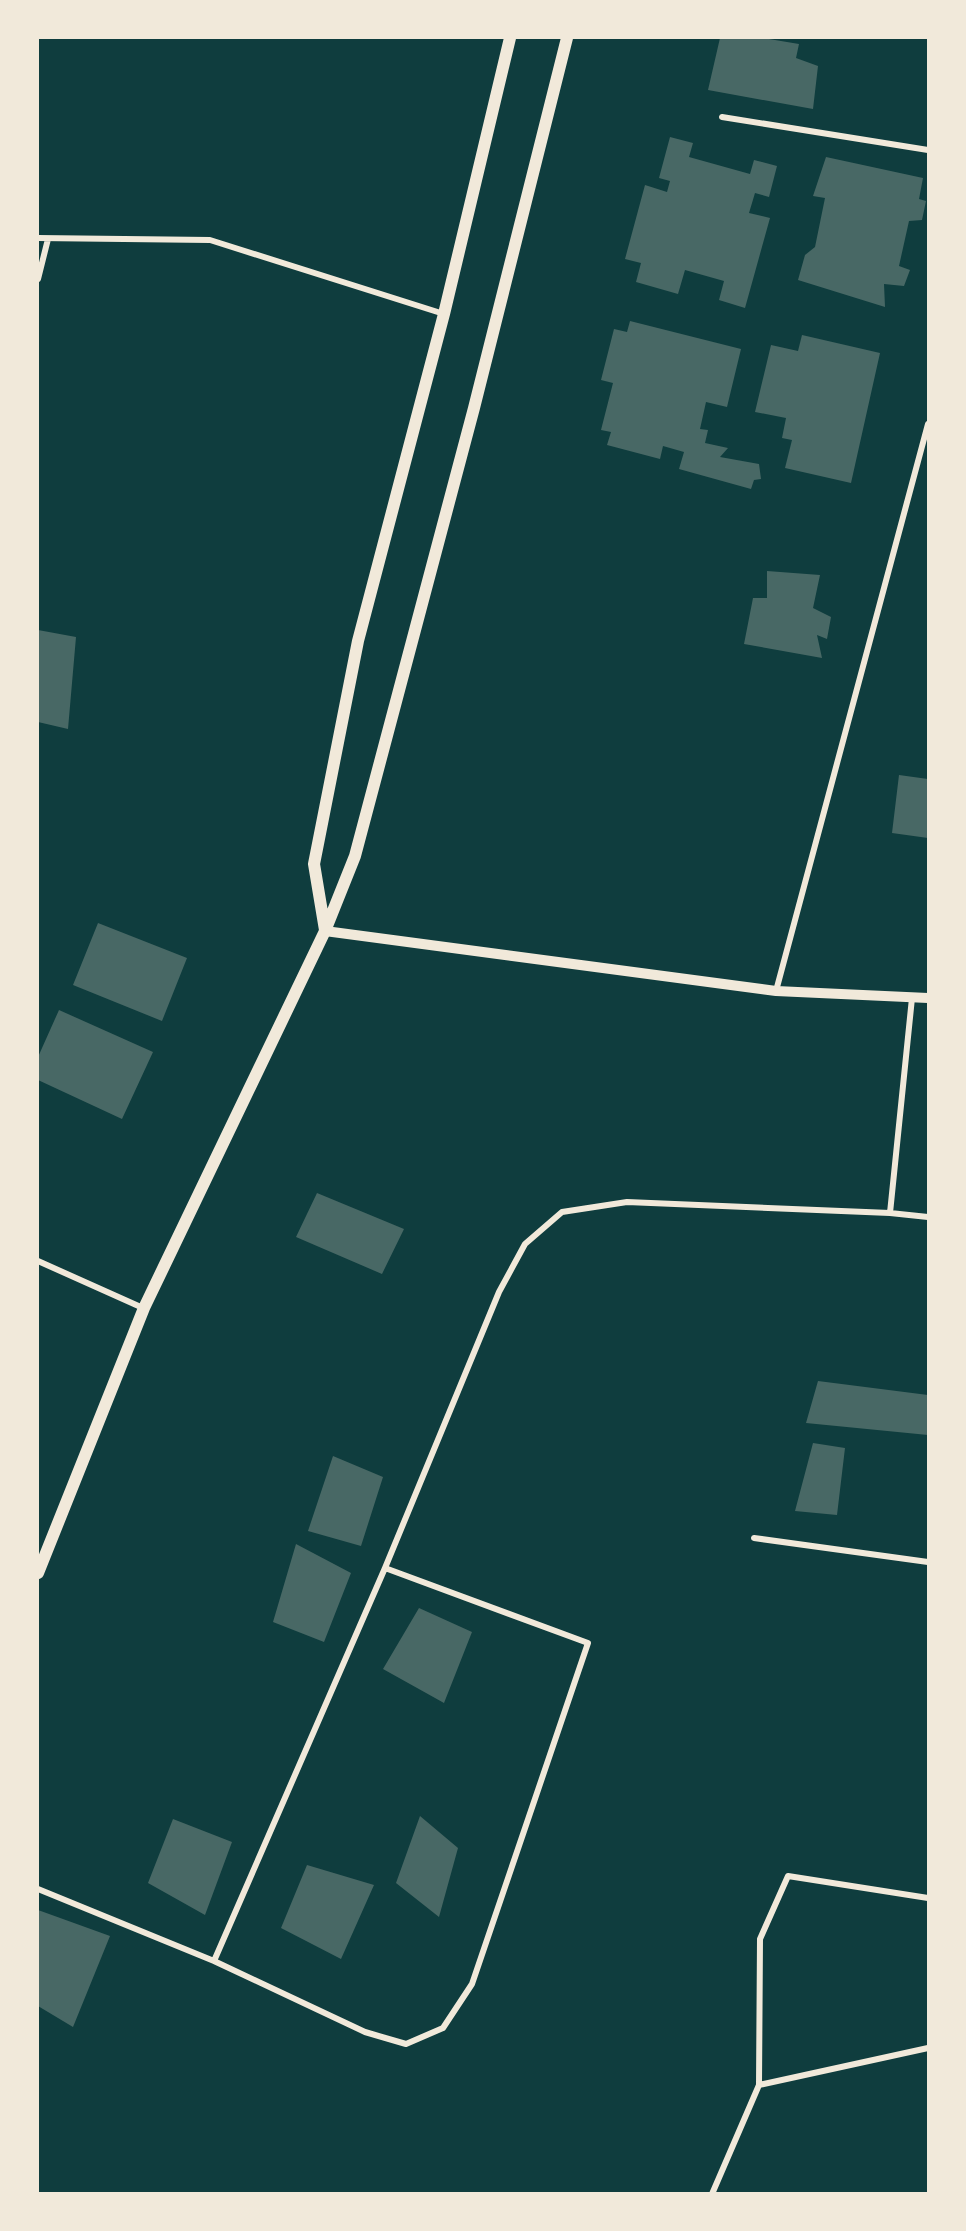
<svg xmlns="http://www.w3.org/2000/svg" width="966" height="2231" viewBox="0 0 966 2231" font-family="'Fira Sans Condensed',sans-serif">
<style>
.building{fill:#486865}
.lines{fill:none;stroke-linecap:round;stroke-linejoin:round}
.minor{stroke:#f1e9da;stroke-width:6}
.tertiary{stroke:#f1e9da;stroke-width:10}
.secondary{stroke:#f1e9da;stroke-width:12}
</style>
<rect width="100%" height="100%" fill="#0f3d3e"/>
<path class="building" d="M720 38H763L799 44 796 58 818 66 813 109 708 90Z
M670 137 693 143 689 157 750 174 754 160 777 166 769 197 755 193 749 213 770 218 745 308 719 300 724 281 685 270 678 294 636 282 641 263 625 259 645 185 667 192 670 181 659 178Z
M826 157 923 178 919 199 926 201 922 220 909 221 899 266 910 270 904 286 884 284 885 307 798 280 805 255 815 247 825 198 813 196Z
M630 321 741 349 727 407 706 402 700 429 708 430 705 443 728 448 720 457 759 464 761 479 754 480 751 489 679 469 684 452 663 446 660 459 607 445 611 432 601 430 613 383 601 380 614 329 627 332Z
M802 335 880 353 851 483 785 468 792 440 782 438 786 418 755 412 771 345 798 351Z
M767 571 820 575 813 608 831 617 827 639 817 635 822 658 744 644 753 598H767Z
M38 630 76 637 68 729 38 722Z
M899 775 928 779V838L892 833Z
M98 923 187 958 162 1021 73 985Z
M59 1010 153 1052 122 1119 38 1080V1057Z
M317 1193 404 1229 382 1274 296 1237Z
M818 1381 928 1395V1435L806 1423Z
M813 1443 845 1448 837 1515 795 1511Z
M333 1456 383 1477 361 1546 308 1531Z
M296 1544 351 1573 324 1642 273 1622Z
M419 1608 472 1632 444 1703 383 1669Z
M420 1816 458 1848 439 1917 396 1883Z
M173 1819 232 1842 205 1915 148 1883Z
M307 1865 374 1885 341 1959 281 1928Z
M38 1910 110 1936 73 2027 38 2006Z"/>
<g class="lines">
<path class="minor" d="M722 117 928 150
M38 238 210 240 444 314
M38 279 48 239
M776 991 928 424
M890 1213 912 998
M38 1261 143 1308
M754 1538 928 1562
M38 1889 214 1961 385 1568 499 1292 525 1244 562 1212 627 1202 890 1213 928 1217
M214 1961 365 2032 406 2044 443 2028 472 1984 588 1643 385 1568
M759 2085 928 2048
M712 2194 759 2085 760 1939 788 1876 928 1898"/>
<path class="tertiary" d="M325 931 776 991 928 998"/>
<path class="secondary" d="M325 930 314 864 358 641 444 314 510 38
M38 1573 144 1308 325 931 355 856 474 408 567 38"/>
</g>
<rect width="966" height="2231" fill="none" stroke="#f1e9da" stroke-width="78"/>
</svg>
